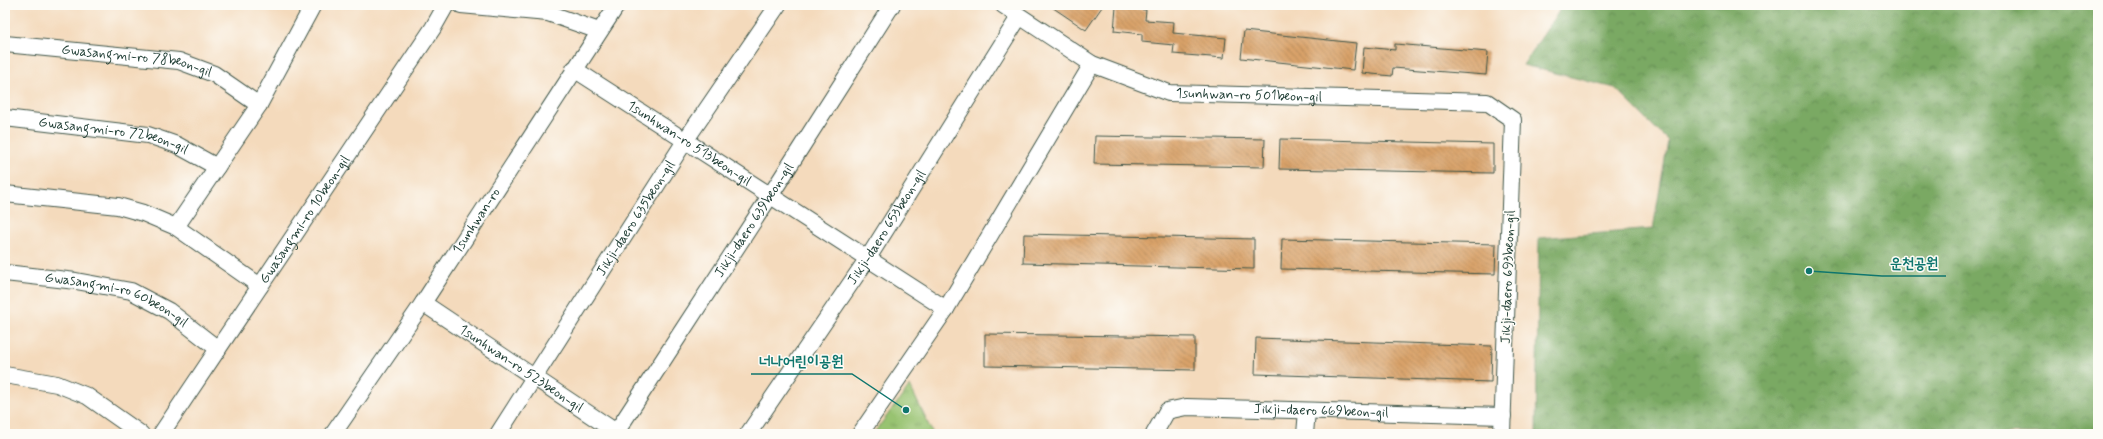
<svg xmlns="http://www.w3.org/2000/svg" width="2103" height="439" viewBox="0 0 2103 439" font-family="Mynerve,'Poor Story',sans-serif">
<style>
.grass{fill:url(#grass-tufts);stroke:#5c8052}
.forest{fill:url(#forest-crowns);stroke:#4c734c}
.building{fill:url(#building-back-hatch)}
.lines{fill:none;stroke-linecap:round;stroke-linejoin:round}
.minor-casing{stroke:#3f5548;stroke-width:18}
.minor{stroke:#fff;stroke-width:16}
.labels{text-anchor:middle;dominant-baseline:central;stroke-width:3;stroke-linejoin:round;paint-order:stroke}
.street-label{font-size:14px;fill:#1f3d34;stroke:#fdfcf7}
.leader{fill:none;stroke:#0f766e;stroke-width:1.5}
.callout-dot{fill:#0f766e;stroke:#fdfcf7;stroke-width:1.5}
.callout-label{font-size:15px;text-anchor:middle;font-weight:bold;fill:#0f766e;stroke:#fdfcf7;stroke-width:3;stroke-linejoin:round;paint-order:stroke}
</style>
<defs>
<pattern id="grass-tufts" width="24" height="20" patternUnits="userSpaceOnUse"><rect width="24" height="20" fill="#98c371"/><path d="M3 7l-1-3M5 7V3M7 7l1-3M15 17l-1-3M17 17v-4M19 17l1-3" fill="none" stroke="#7ba05e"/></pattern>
<pattern id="forest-crowns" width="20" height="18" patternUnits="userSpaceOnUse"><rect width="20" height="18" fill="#7aa963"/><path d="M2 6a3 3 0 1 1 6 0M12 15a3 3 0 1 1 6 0" fill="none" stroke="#638b52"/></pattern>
<pattern id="building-back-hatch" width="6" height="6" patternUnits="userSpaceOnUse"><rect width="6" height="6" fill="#d9a269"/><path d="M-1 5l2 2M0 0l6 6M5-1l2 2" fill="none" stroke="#af8557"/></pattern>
</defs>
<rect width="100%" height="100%" fill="#fdfcf7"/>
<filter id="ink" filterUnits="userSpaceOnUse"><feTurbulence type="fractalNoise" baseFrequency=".025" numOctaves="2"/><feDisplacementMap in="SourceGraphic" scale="8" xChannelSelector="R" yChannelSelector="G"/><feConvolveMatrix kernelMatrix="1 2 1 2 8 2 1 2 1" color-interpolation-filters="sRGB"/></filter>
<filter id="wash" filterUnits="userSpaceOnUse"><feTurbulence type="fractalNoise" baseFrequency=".012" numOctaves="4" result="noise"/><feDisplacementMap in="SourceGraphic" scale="16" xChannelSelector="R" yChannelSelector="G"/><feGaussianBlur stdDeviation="0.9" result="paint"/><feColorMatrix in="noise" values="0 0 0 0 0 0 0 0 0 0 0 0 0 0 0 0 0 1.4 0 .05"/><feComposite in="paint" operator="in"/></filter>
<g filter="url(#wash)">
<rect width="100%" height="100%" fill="#f4dabc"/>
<path class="grass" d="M910 386 933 434H873Z"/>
<path class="forest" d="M1563 5H2098V434H1536L1539 238 1653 229 1668 141 1615 88 1523 65Z"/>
<g id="blocks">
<path class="building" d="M1049 5H1099L1102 7 1086 30Z
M1116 7 1146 10 1145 20 1174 22 1173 33 1226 38 1224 58 1173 54 1174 45 1142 42V34L1114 31Z
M1244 31 1356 43 1353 70 1241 58Z
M1395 44 1488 52 1486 75 1393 68 1392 76 1362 73 1364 47 1395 50Z
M1095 136 1265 139 1264 167 1094 164Z
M1280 139 1493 144V173L1279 169Z
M1024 234 1254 239V269L1023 263Z
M1282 239 1496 244 1495 274 1281 269Z
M985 334 1195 337V370L985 366Z
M1256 338 1492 346 1491 382 1255 374Z"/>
</g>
</g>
<g filter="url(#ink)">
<use href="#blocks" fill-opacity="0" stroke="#3f5548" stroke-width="1"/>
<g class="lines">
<defs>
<g id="minor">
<path d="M461 5 548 13 599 31"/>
<path id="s1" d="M1003 5 1092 64 1169 93 1487 102 1513 120 1502 434"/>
<path id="s2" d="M5 44 179 61 214 74 259 105"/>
<path id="s3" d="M574 69 946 309"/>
<path id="s4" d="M5 118 148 135 177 145 217 167"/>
<path d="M5 194 118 206 143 213 176 227 260 286"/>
<path d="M176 227 259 105 313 5"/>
<path id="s5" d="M5 273 76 281 131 291 169 311 218 349"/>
<path id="s6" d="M423 303 619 434"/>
<path d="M5 375 57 384 87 396 141 434"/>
<path id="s7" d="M161 434 433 28 446 5"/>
<path id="s8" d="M333 434 423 303 617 5"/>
<path id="s9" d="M498 434 685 141 778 5"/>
<path id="s10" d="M615 434 770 196 892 5"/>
<path id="s11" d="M748 434 868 258 1019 17"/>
<path d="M860 434 946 309 1092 64"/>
<path id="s12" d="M1154 434 1167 411 1186 407 1503 416"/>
<path d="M1305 434 1307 411"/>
</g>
</defs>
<use href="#minor" class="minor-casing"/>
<use href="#minor" class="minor"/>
</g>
</g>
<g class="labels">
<g class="street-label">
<text stroke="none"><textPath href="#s2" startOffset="133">Gwasangmi-ro 78beon-gil</textPath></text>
<text stroke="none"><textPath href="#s1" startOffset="269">1sunhwan-ro 501beon-gil</textPath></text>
<text stroke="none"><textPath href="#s4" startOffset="110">Gwasangmi-ro 72beon-gil</textPath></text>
<text stroke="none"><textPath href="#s3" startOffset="137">1sunhwan-ro 513beon-gil</textPath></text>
<text stroke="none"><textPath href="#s9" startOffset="256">Jikji-daero 635beon-gil</textPath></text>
<text stroke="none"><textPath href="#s7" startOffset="258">Gwasangmi-ro 10beon-gil</textPath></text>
<text stroke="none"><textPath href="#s8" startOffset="257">1sunhwan-ro</textPath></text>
<text stroke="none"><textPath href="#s10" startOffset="255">Jikji-daero 639beon-gil</textPath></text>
<text stroke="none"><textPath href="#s11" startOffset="249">Jikji-daero 653beon-gil</textPath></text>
<text transform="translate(1508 277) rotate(-88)">Jikji-daero 693beon-gil</text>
<text stroke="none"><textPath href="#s5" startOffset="116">Gwasangmi-ro 60beon-gil</textPath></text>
<text stroke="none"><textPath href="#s6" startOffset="118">1sunhwan-ro 523beon-gil</textPath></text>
<text stroke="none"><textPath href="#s12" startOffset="181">Jikji-daero 669beon-gil</textPath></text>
</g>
</g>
<path class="leader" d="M1809 271L1882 276H1946M906 410L852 374H751"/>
<g class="callout-dot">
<circle cx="1809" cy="271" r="4"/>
<circle cx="906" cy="410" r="4"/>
</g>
<g class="callout-label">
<text x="1914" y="268">운천공원</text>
<text x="801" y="366">너나어린이공원</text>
</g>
<rect width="2103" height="439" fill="none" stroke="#fdfcf7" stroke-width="20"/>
</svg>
